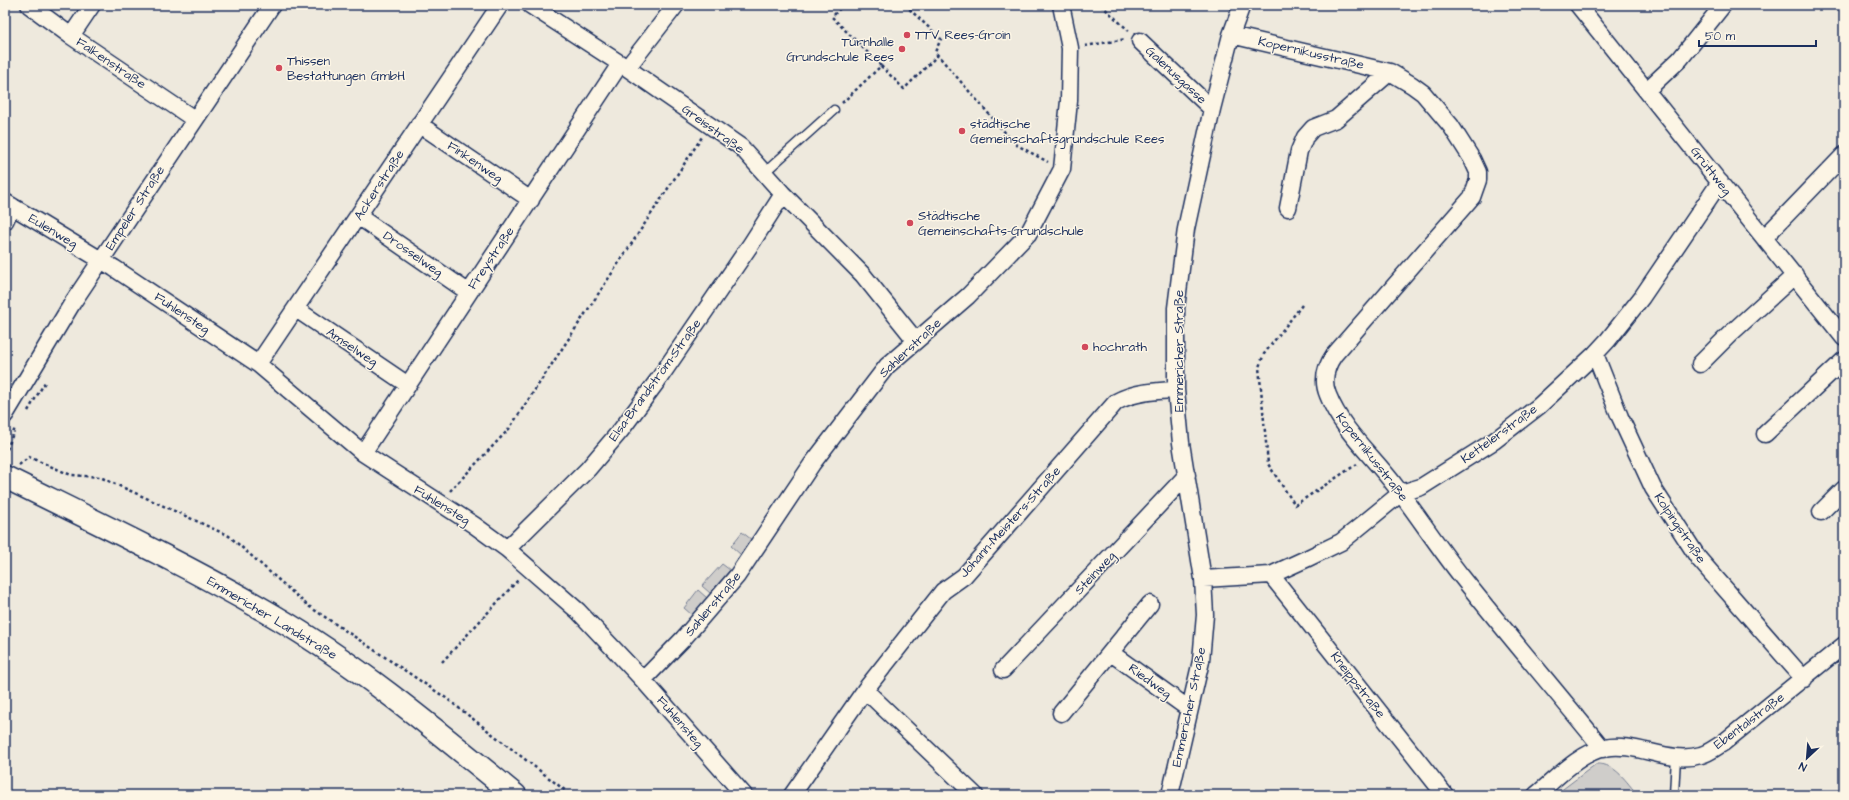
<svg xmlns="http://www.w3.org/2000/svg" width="1849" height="800" viewBox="0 0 1849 800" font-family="'Architects Daughter',sans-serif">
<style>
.garden{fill:#cfcdca;stroke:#757e94}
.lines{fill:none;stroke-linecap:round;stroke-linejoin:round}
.lane-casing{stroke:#1b2f5e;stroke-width:11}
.street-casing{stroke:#1b2f5e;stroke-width:19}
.secondary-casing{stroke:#1b2f5e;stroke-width:25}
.path{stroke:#1b2f5e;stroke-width:2.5;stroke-dasharray:3 3;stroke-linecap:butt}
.lane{stroke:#fcf5e5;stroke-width:8}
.street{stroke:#fcf5e5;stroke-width:16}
.secondary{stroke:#fcf5e5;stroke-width:22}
.poi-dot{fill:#d1495b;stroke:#fcf5e5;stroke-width:1.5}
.labels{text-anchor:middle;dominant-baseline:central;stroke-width:3;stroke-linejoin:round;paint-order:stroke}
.poi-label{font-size:13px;fill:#1b2f5e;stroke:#fcf5e5;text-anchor:start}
.street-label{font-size:13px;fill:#1b2f5e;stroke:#fcf5e5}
</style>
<rect width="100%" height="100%" fill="#eee9dd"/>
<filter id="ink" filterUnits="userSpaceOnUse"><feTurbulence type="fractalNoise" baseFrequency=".025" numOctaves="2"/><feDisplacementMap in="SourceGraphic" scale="8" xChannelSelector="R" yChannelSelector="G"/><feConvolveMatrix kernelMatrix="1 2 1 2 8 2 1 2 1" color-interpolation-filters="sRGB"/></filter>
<g filter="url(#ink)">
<path class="garden" d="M742 532 752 540 741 555 731 546Z
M722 564 730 570 710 593 702 586Z
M698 590 707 598 692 615 684 608Z
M1596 764C1616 763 1626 782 1638 795H1555Z"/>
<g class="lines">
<defs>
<path id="lane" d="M764 173 834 110
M1674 795 1676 757"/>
<path id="street" d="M29 5 71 36 194 119
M530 5 627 68 741 147 783 194 863 275 916 341
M1578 5 1844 338
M1231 35 1390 72 1412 85 1423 93 1451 126 1472 159 1478 172V180L1472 197 1334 355C1325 368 1322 381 1328 395 1342 431 1374 457 1396 487 1419 517 1439 548 1462 577 1508 635 1556 691 1603 749
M71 36 92 5
M1140 41 1212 109
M627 68 676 5
M1647 90 1680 59 1723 5
M419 124 531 200
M5 202 114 268 258 364 363 453 474 525 507 549 578 611 643 680 744 795
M1288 208 1299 151 1305 137 1313 128 1336 119 1390 72
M358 216 468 292
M5 221 12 206
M1764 238 1844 155
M296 309 408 385
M1595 354 1620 417 1653 488 1699 559 1804 679
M258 364 500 5
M1700 364 1729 335 1795 275
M5 415 73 302 272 5
M1765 434 1844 360
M363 453 620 64
M1821 512 1844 489
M507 549 588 469 621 430 658 380 751 244 783 194
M1271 575 1445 795
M1203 579 1271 575 1308 558 1341 542 1401 493 1421 487 1494 441 1539 406 1595 354 1608 340 1642 297 1720 182
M1111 653 1189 709
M1003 670 1187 475
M643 680 683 639 737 576 812 464 887 366 968 296 1028 234 1062 169 1069 101 1070 48 1061 5
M865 690 975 795
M1061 713 1150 604
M792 795 865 690 943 591 964 576 1116 402C1134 392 1155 391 1176 390
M1170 795 1201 661 1205 615 1203 579 1181 443 1176 390V308L1186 229 1212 109 1231 35 1242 5
M1536 795C1556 779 1578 754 1604 748 1637 741 1668 765 1701 755 1709 753 1716 747 1723 743L1844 645"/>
<path id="secondary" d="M5 477C96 522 187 565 274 616 361 667 438 732 515 795"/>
</defs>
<use href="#lane" class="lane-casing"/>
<use href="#street" class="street-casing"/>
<use href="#secondary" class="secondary-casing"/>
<path class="path" d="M905 5 941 39 935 52 1015 144 1048 162
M1101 5 1129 31
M1085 46 1126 39
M881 66 904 89 938 55
M842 103 881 66 832 17 843 5
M1302 305 1264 354 1259 367 1268 464 1295 505 1357 464
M28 411 45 382
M5 455 15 428
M19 465 29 457 71 475 100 477 229 536 307 605 446 698 571 795
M450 491 509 429 702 137
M442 662 519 579"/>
<use href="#lane" class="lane"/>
<use href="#street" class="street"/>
<use href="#secondary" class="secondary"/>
</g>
</g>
<g class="poi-dot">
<circle cx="907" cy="35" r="4"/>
<circle cx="902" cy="49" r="4"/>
<circle cx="279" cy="68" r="4"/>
<circle cx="962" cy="131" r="4"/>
<circle cx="910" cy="223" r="4"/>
<circle cx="1085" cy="347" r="4"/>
</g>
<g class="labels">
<g class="poi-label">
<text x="915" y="35">TTV Rees-Groin</text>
<text x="894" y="42" text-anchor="end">Turnhalle<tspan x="894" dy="15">Grundschule Rees</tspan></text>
<text x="287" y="61">Thissen<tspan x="287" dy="15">Bestattungen GmbH</tspan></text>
<text x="970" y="124">städtische<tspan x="970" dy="15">Gemeinschaftsgrundschule Rees</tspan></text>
<text x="918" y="216">Städtische<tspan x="918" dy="15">Gemeinschafts-Grundschule</tspan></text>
<text x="1093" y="347">hochrath</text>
</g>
<g class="street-label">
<text transform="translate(1311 53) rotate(13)">Kopernikusstraße</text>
<text transform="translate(111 63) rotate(34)">Falkenstraße</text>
<text transform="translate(1176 75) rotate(43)">Galenusgasse</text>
<text transform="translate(713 129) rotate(36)">Greisstraße</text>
<text transform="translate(475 162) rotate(34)">Finkenweg</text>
<text transform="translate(1711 171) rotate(52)">Grüttweg</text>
<text transform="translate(379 185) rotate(-57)">Ackerstraße</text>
<text transform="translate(135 208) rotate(-57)">Empeler Straße</text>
<text transform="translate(53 231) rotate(31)">Eulenweg</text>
<text transform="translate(413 254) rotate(35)">Drosselweg</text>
<text transform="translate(491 258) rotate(-56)">Freystraße</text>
<text transform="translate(182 313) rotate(34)">Fuhlensteg</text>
<text transform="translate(352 347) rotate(34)">Amselweg</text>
<text transform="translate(910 348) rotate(-43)">Sahlerstraße</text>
<text transform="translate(1179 351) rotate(-90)">Emmericher Straße</text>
<text transform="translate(655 380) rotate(-54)">Elsa-Brandström-Straße</text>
<text transform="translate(1499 434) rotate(-36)">Kettelerstraße</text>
<text transform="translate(1372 457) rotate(52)">Kopernikusstraße</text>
<text transform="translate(442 505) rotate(32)">Fuhlensteg</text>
<text transform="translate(1010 522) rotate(-48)">Johann-Meisters-Straße</text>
<text transform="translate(1680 528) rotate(56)">Kolpingstraße</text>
<text transform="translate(1095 573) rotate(-47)">Steinweg</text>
<text transform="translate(713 604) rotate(-50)">Sahlerstraße</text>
<text transform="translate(272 618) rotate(31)">Emmericher Landstraße</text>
<text transform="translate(1150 681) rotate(36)">Riedweg</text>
<text transform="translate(1358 685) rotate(52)">Kneippstraße</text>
<text transform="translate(1189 707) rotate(-78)">Emmericher Straße</text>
<text transform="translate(1749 721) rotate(-37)">Ebentalstraße</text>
<text transform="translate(680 722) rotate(49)">Fuhlensteg</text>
</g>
</g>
<rect width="1849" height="800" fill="none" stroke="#fcf5e5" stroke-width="20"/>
<rect x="10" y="10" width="1829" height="780" fill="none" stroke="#1b2f5e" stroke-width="1.5" filter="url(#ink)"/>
<g transform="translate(1807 758) rotate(206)" stroke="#fcf5e5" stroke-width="3" paint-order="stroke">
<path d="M0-3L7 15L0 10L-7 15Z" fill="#1b2f5e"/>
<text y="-6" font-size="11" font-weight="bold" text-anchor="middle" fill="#1b2f5e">N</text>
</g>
<path d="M1699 40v6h117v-6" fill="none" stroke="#1b2f5e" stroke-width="2"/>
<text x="1705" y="40" font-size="12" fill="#1b2f5e" stroke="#fcf5e5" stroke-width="3" paint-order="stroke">50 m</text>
</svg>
